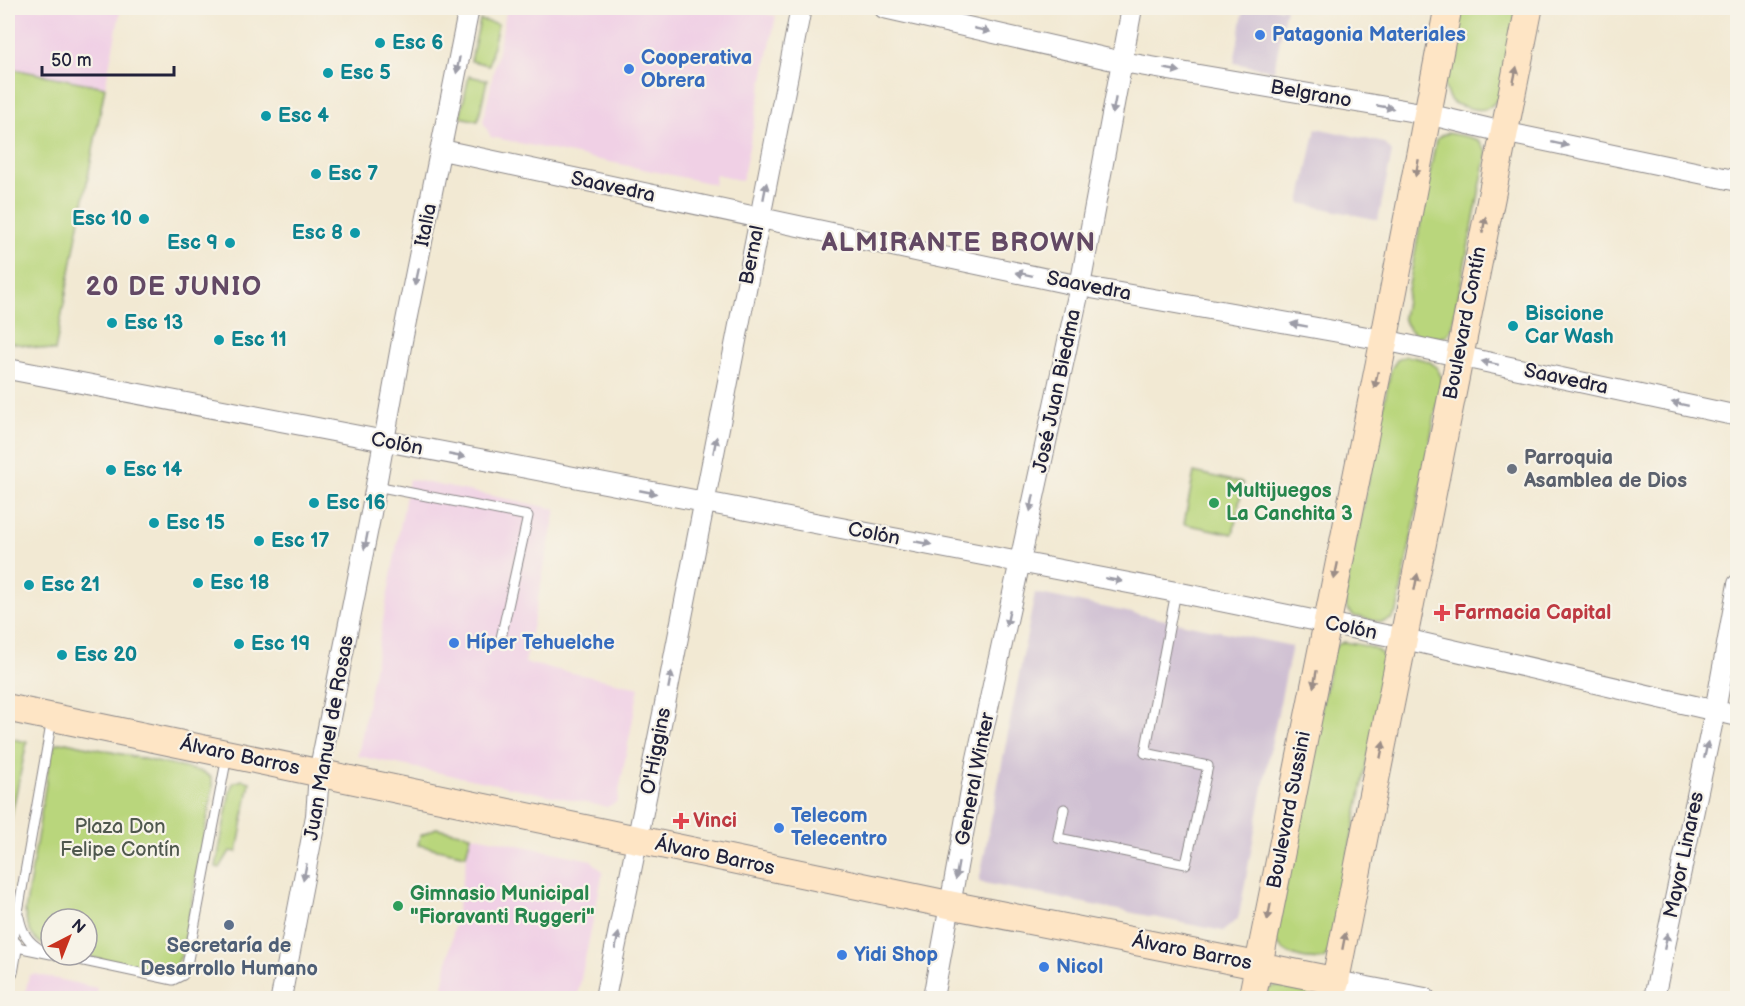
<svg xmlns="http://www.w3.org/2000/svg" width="1745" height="1006" viewBox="0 0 1745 1006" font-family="'Balsamiq Sans',sans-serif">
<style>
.built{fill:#f0d0e5}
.industrial{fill:#cebed2}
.green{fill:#b9d67c;stroke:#6e7c5c;stroke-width:1.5}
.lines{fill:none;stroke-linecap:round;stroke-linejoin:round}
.service-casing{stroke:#8a8687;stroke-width:11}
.minor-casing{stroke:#8a8687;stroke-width:22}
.secondary-casing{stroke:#8a8687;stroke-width:29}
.service{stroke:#fff;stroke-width:9}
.minor{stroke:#fff;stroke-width:20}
.secondary{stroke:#fee5c5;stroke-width:27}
.oneway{fill:#9c9ca7}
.oneway2{fill:#9b8d87}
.shop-dot{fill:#3f7fe0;stroke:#f7f3e8;stroke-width:2}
.culture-dot{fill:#0f9aa8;stroke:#f7f3e8;stroke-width:2}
.worship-dot{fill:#6b7280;stroke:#f7f3e8;stroke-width:2}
.leisure-dot{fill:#2e9e5b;stroke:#f7f3e8;stroke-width:2}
.health-dot{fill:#e0444e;stroke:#f7f3e8;stroke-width:2}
.service-dot{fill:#5c6f8a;stroke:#f7f3e8;stroke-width:2}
.labels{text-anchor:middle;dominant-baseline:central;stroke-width:4.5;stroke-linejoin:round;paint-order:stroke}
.shop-label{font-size:20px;font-weight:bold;fill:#366cbe;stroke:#f7f3e8;text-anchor:start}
.culture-label{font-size:20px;font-weight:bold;fill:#0d838f;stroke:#f7f3e8;text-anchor:start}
.street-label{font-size:20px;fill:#22223b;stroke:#f7f3e8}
.worship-label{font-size:20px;font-weight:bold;fill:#5b616d;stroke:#f7f3e8;text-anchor:start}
.leisure-label{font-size:20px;font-weight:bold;fill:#27864d;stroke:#f7f3e8;text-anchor:start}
.health-label{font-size:20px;font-weight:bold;fill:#be3a42;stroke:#f7f3e8;text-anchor:start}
.park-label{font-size:20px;fill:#4f584e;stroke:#f7f3e8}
.service-label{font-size:20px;font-weight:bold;fill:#4e5e75;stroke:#f7f3e8}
.district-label{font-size:26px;font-weight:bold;letter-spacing:1.5px;fill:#634965;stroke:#f7f3e8}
</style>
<rect width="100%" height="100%" fill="#f7f3e8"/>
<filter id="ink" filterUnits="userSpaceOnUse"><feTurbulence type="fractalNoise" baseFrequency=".0167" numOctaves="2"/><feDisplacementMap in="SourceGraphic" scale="12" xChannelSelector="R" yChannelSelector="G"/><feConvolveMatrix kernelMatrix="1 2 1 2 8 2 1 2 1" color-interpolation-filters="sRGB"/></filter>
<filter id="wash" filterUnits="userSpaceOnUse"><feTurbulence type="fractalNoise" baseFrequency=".008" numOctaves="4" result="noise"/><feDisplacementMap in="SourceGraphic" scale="24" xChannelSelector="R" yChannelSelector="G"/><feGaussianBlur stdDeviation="1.35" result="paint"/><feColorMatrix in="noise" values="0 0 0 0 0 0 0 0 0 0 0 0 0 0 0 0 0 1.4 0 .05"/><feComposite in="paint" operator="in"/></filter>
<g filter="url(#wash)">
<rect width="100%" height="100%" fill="#f2e9d3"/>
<path class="built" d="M8 8H121L105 87 8 68Z
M507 8H753V11L776 16 742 181 716 174 714 184 491 137 483 122Z
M409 479 556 509 525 663 639 687 617 802 607 807 358 756Z
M471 835 591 860 603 872 577 998H441Z
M35 974 97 988 96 996 108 998H24L29 975Z"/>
<path class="industrial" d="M1244 8H1286L1274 71 1234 63Z
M1316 128 1384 143 1392 152 1378 220 1300 203Z
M1035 593 1292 646 1270 750 1239 915 1237 920 1223 931 979 882Z"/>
<path class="green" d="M1459 8H1518L1501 94C1491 109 1486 112 1469 108 1451 104 1448 102 1444 83Z
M480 20 498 24 489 65 471 61Z
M8 68 105 87 55 351 8 342Z
M469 76 487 80 478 121 460 117Z
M1448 133C1465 137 1481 135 1487 153L1452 328 1446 336C1427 340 1408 337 1403 317L1436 140 1442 135Z
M1406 356C1426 360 1435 359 1442 379L1397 611 1391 619 1382 622 1354 616 1347 609 1344 600 1391 369 1397 360Z
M1194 472 1243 483 1233 534 1184 524Z
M1344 642C1359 645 1381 645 1387 662L1329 951 1324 959C1305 961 1285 957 1275 940L1333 651 1337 645Z
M8 738 27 742 8 832Z
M66 742 203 772 211 777 213 787 182 954 176 966 161 973 81 955H87V919H51V948C33 943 27 929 25 912L51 751 56 744Z
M242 780 250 782 237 852 230 851 220 868 216 867 230 791 233 783Z
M436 828 471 835 466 855 418 845 420 836Z
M1276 986 1309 992 1316 998H1264L1269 988Z"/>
</g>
<g filter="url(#ink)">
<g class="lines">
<defs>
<path id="service" d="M376 486 528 516 501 638
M1064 809 1058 838 1186 864 1208 766 1145 753 1176 592
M19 917C22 932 27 941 40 949
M51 954 12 946 52 719
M56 955 173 980 183 975 187 965 227 756"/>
<path id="minor" d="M884 8 1122 62 1427 114 1503 132 1738 181
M442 150 1080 286 1384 340 1738 416
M8 369 1176 592 1405 639 1738 716
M8 970 12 946
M1336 981 1425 998
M281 998 316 816 319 773 371 513 402 341 469 8
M605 998 664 709 801 8
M933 998 976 763 1080 286 1132 8
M1654 998 1715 711 1738 584"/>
<path id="secondary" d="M8 708 951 905 1336 981
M1252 998 1384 340 1448 8
M1332 998 1529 8"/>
</defs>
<use href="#service" class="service-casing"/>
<use href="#minor" class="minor-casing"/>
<use href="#secondary" class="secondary-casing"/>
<use href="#service" class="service"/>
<use href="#minor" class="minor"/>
<use href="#secondary" class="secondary"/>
</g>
<defs><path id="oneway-solid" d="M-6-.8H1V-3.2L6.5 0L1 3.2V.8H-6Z" transform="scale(1.5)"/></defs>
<g class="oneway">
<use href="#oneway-solid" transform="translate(982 30) rotate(13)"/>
<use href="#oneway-solid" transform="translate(458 65) rotate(101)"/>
<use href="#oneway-solid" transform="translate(1172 70) rotate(10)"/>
<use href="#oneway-solid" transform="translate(1114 106) rotate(101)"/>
<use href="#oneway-solid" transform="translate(1385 107) rotate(10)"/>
<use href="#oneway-solid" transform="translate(1560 144) rotate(12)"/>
<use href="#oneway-solid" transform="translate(765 191) rotate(-79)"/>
<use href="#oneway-solid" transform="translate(1024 274) rotate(-168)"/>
<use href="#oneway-solid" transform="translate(416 277) rotate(102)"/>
<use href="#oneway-solid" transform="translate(1299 325) rotate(-170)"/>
<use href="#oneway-solid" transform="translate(1490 363) rotate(-168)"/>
<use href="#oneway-solid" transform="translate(1680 404) rotate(-168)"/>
<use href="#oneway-solid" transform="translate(715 445) rotate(-79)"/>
<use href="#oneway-solid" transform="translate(457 456) rotate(11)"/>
<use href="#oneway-solid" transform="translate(648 492) rotate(11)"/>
<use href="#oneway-solid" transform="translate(1032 503) rotate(102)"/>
<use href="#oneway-solid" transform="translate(366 541) rotate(101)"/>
<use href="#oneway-solid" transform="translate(923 543) rotate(11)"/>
<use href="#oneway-solid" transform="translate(1114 580) rotate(11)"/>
<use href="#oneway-solid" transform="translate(1008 618) rotate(102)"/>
<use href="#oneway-solid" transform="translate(670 680) rotate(-79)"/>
<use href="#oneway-solid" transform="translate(1706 750) rotate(-78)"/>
<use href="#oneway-solid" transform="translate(957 871) rotate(100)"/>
<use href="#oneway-solid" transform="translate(305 872) rotate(101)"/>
<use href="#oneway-solid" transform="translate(617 941) rotate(-78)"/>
<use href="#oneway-solid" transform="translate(1666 941) rotate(-78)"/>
</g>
<g class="oneway2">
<use href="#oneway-solid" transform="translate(1515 75) rotate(-78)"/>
<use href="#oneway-solid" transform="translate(1417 168) rotate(101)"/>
<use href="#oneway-solid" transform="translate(1484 225) rotate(-79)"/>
<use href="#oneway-solid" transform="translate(1376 380) rotate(102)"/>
<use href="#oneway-solid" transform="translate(1336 571) rotate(102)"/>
<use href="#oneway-solid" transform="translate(1416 582) rotate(-79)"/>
<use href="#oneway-solid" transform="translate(1315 679) rotate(101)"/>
<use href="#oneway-solid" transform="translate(1382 750) rotate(-79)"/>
<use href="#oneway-solid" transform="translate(1269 912) rotate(101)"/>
<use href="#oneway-solid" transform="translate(1344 941) rotate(-79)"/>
</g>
</g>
<g class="shop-dot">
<circle cx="1260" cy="35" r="6"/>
<circle cx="629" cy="69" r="6"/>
<circle cx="454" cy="643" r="6"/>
<circle cx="779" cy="828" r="6"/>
<circle cx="842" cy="955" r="6"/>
<circle cx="1044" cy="967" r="6"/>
</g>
<g class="culture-dot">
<circle cx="380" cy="43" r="6"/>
<circle cx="328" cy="73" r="6"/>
<circle cx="266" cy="116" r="6"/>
<circle cx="316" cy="174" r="6"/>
<circle cx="144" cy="219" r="6"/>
<circle cx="355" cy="233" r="6"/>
<circle cx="230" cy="243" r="6"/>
<circle cx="112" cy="323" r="6"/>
<circle cx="1513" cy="326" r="6"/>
<circle cx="219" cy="340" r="6"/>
<circle cx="111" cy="470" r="6"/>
<circle cx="314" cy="503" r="6"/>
<circle cx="154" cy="523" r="6"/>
<circle cx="259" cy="541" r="6"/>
<circle cx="198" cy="583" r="6"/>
<circle cx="29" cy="585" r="6"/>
<circle cx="239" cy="644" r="6"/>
<circle cx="62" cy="655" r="6"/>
</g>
<circle class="worship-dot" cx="1512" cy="469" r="6"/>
<g class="leisure-dot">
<circle cx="1214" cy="503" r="6"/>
<circle cx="398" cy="906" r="6"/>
</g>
<g class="health-dot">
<path d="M1439 604h6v6h6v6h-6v6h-6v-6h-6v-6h6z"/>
<path d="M678 812h6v6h6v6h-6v6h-6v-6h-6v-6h6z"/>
</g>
<circle class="service-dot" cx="229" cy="925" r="6"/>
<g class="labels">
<g class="shop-label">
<text x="1272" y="35">Patagonia Materiales</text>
<text x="641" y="58">Cooperativa<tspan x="641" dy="23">Obrera</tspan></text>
<text x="466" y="643">Híper Tehuelche</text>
<text x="791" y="816">Telecom<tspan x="791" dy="23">Telecentro</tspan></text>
<text x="854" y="955">Yidi Shop</text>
<text x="1056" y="967">Nicol</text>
</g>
<g class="culture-label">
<text x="392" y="43">Esc 6</text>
<text x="340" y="73">Esc 5</text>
<text x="278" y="116">Esc 4</text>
<text x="328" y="174">Esc 7</text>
<text x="132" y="219" text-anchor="end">Esc 10</text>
<text x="343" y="233" text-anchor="end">Esc 8</text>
<text x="218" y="243" text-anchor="end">Esc 9</text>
<text x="1525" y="314">Biscione<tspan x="1525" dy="23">Car Wash</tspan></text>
<text x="124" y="323">Esc 13</text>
<text x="231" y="340">Esc 11</text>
<text x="123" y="470">Esc 14</text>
<text x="326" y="503">Esc 16</text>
<text x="166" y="523">Esc 15</text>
<text x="271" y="541">Esc 17</text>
<text x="210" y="583">Esc 18</text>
<text x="41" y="585">Esc 21</text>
<text x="251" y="644">Esc 19</text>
<text x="74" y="655">Esc 20</text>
</g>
<g class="street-label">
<text transform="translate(1311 94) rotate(10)">Belgrano</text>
<text transform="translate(613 187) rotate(12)">Saavedra</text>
<text transform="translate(426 225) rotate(-79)">Italia</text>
<text transform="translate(752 255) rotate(-79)">Bernal</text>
<text transform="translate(1089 286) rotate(11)">Saavedra</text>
<text transform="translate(1465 323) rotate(-79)">Boulevard Contín</text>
<text transform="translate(1566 379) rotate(12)">Saavedra</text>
<text transform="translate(1057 391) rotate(-78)">José Juan Biedma</text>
<text transform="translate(397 444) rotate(11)">Colón</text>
<text transform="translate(874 534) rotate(11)">Colón</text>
<text transform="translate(1351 628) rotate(12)">Colón</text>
<text transform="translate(329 738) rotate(-80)">Juan Manuel de Rosas</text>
<text transform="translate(656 751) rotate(-79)">O'Higgins</text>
<text transform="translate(240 756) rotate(12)">Álvaro Barros</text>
<text transform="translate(975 779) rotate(-79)">General Winter</text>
<text transform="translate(1289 810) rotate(-79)">Boulevard Sussini</text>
<text transform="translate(1684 855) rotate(-78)">Mayor Linares</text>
<text transform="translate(715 856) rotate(12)">Álvaro Barros</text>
<text transform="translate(1192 952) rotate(11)">Álvaro Barros</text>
</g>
<g class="worship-label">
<text x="1524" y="458">Parroquia<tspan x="1524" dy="23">Asamblea de Dios</tspan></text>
</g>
<g class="leisure-label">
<text x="1226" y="491">Multijuegos<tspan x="1226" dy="23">La Canchita 3</tspan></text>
<text x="410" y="894">Gimnasio Municipal<tspan x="410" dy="23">"Fioravanti Ruggeri"</tspan></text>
</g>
<g class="health-label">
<text x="1454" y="613">Farmacia Capital</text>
<text x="693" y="821">Vinci</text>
</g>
<g class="park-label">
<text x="120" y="827">Plaza Don<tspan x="120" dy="23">Felipe Contín</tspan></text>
</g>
<g class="service-label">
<text x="229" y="946">Secretaría de<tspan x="229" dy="23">Desarrollo Humano</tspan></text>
</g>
<g class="district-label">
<text x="959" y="243">ALMIRANTE BROWN</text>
<text x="174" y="287">20 DE JUNIO</text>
</g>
</g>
<rect width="1745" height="1006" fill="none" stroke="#f7f3e8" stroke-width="30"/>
<g transform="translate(69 937) rotate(42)"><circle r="28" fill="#f7f3e8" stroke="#a29fa3" stroke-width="1.5"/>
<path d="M0-4.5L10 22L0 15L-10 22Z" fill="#c8321e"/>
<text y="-9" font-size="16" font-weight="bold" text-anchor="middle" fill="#22223b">N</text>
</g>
<path d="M42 66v9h132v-9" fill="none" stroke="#22223b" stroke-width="3"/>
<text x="51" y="66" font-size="18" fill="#22223b" stroke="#f7f3e8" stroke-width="4.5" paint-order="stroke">50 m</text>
</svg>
